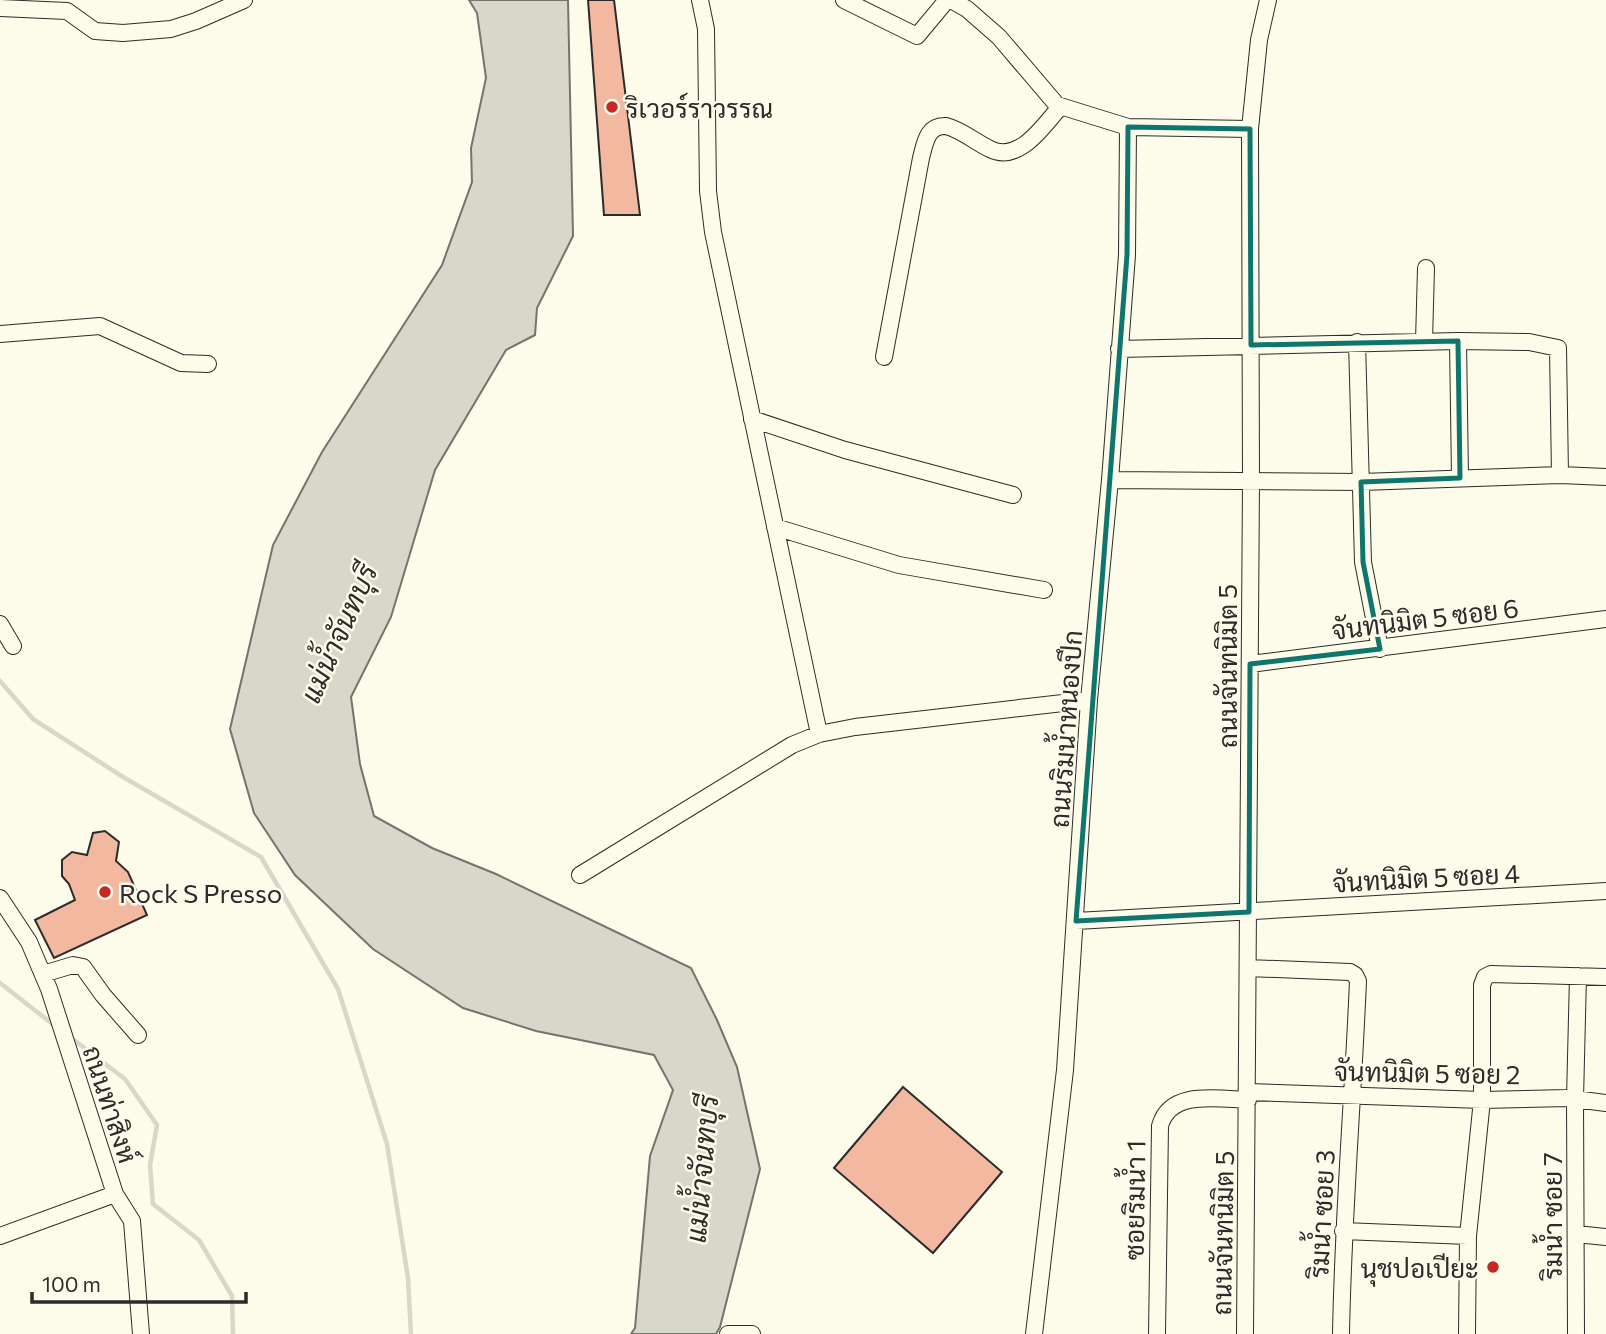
<svg xmlns="http://www.w3.org/2000/svg" width="1606" height="1334" viewBox="0 0 1606 1334" font-family="Commissioner,Sarabun,sans-serif">
<style>
.water{fill:#d8d7c9;stroke:#74746e;stroke-width:2}
.lines{fill:none;stroke-linecap:round;stroke-linejoin:round}
.stream{stroke:#d8d7c9;stroke-width:4.5}
.building{fill:#f2b8a0;stroke:#2b2b2b;stroke-width:2}
.minor-casing{stroke:#2b2b2b;stroke-width:18}
.minor{stroke:#fdfbea;stroke-width:16}
.marked{fill:none;stroke:#0f766e;stroke-width:5;stroke-linejoin:round}
.poi-dot{fill:#c62828;stroke:#fdfbea;stroke-width:2.5}
.labels{text-anchor:middle;dominant-baseline:central;stroke-width:5;stroke-linejoin:round;paint-order:stroke}
.poi-label{font-size:26px;fill:#2b2b2b;stroke:#fdfbea;text-anchor:start}
.street-label{font-size:26px;fill:#2b2b2b;stroke:#fdfbea}
.water-label{font-size:28px;font-style:italic;fill:#2b2b2b;stroke:#fdfbea}
</style>
<rect width="100%" height="100%" fill="#fdfbea"/>
<path class="water" d="M469 0H568L573 236 537 308 535 335 506 350 435 470 391 617 351 697 360 764 374 816 432 848 496 874 691 968 717 1020 737 1067 760 1169 720 1327 716 1334H631L635 1328 650 1156 673 1090 654 1055 536 1031 463 1008 373 949 295 875 254 813 230 729 273 545 322 452 442 265 472 182 471 148 486 78 477 13Z"/>
<g class="lines">
<path class="stream" d="M0 681 33 719 123 777 261 857 338 989 387 1144 408 1278 411 1334
M0 983 55 1026
M70 1037 125 1079 157 1125 150 1165 153 1204 199 1240 232 1296 233 1334"/>
</g>
<path class="building" d="M588 0H614L640 215H604Z
M105 831 119 842 116 861 128 872 147 915 54 958 35 920 75 900 69 884 62 876V860L72 852 87 855 93 833Z
M903 1087 1002 1172 933 1253 834 1168Z"/>
<g class="lines">
<defs>
<path id="minor" d="M700 0 706 29 708 191 713 232 819 734
M844 0 917 36 947 0
M951 0 967 9 999 37 1057 105 1128 127 1250 129
M0 8 67 11 95 31 123 33 171 29 196 21 244 0
M0 334 100 326 181 363 208 364
M1424 341 1426 268
M1458 341 1460 478
M1357 342 1363 562 1380 649
M1119 349 1458 341 1529 342 1558 348 1560 475
M884 357 921 158C925 143 927 125 946 126 962 130 975 142 990 149 1019 164 1044 125 1060 107
M752 419 845 450 1013 495
M1110 480 1361 482 1560 475 1606 477
M775 527 899 565 1044 590
M0 624 13 646
M1250 664 1606 619
M580 875 792 745 819 734 855 727 1089 700
M0 898 29 942 49 989 115 1194 132 1221 141 1334
M1076 921 1606 891
M1248 968 1350 972 1355 975 1358 981C1353 1099 1343 1216 1341 1334
M43 974 73 965 83 967 103 995 138 1035
M1248 1092 1482 1100 1567 1098 1606 1103
M1343 1231 1468 1236
M1576 1234 1606 1237
M0 1236 115 1194
M728 1334H752
M1034 1334 1065 1070 1089 700 1110 480 1127 255 1128 127
M1157 1334 1160 1126C1170 1089 1218 1099 1248 1100
M1245 1334 1251 482 1250 129 1259 40 1268 0
M1467 1334 1468 1236 1482 1100V985L1485 977 1491 974 1606 977
M1576 1334 1575 1099 1578 976"/>
</defs>
<use href="#minor" class="minor-casing"/>
<use href="#minor" class="minor"/>
</g>
<path class="marked" d="M1128 127 1250 129 1251 345 1458 341 1460 478 1361 482 1363 562 1380 649 1250 664 1249 912 1076 921 1127 255Z"/>
<g class="poi-dot">
<circle cx="612" cy="107" r="7"/>
<circle cx="105" cy="892" r="7"/>
<circle cx="1493" cy="1267" r="7"/>
</g>
<g class="labels">
<g class="poi-label">
<text x="626" y="107">ริเวอร์ราวรรณ</text>
<text x="119" y="892">Rock S Presso</text>
<text x="1479" y="1267" text-anchor="end">นุชปอเปียะ</text>
</g>
<g class="street-label">
<text transform="translate(1425 618) rotate(-7)">จันทนิมิต 5 ซอย 6</text>
<text transform="translate(1226 666) rotate(-90)">ถนนจันทนิมิต 5</text>
<text transform="translate(1065 729) rotate(-86)">ถนนริมน้ำหนองปึก</text>
<text transform="translate(1426 877) rotate(-3)">จันทนิมิต 5 ซอย 4</text>
<text transform="translate(1427 1072) rotate(1)">จันทนิมิต 5 ซอย 2</text>
<text transform="translate(111 1104) rotate(72)">ถนนท่าสิงห์</text>
<text transform="translate(1134 1200) rotate(-89)">ซอยริมน้ำ 1</text>
<text transform="translate(1321 1214) rotate(-87)">ริมน้ำ ซอย 3</text>
<text transform="translate(1551 1216) rotate(-90)">ริมน้ำ ซอย 7</text>
<text transform="translate(1222 1233) rotate(-89)">ถนนจันทนิมิต 5</text>
</g>
<g class="water-label">
<text transform="translate(338 633) rotate(-66)">แม่น้ำจันทบุรี</text>
<text transform="translate(701 1169) rotate(-85)">แม่น้ำจันทบุรี</text>
</g>
</g>
<path d="M32 1292v10h214v-10" fill="none" stroke="#2b2b2b" stroke-width="3.5"/>
<text x="42" y="1292" font-size="21" fill="#2b2b2b" stroke="#fdfbea" stroke-width="5" paint-order="stroke">100 m</text>
</svg>
